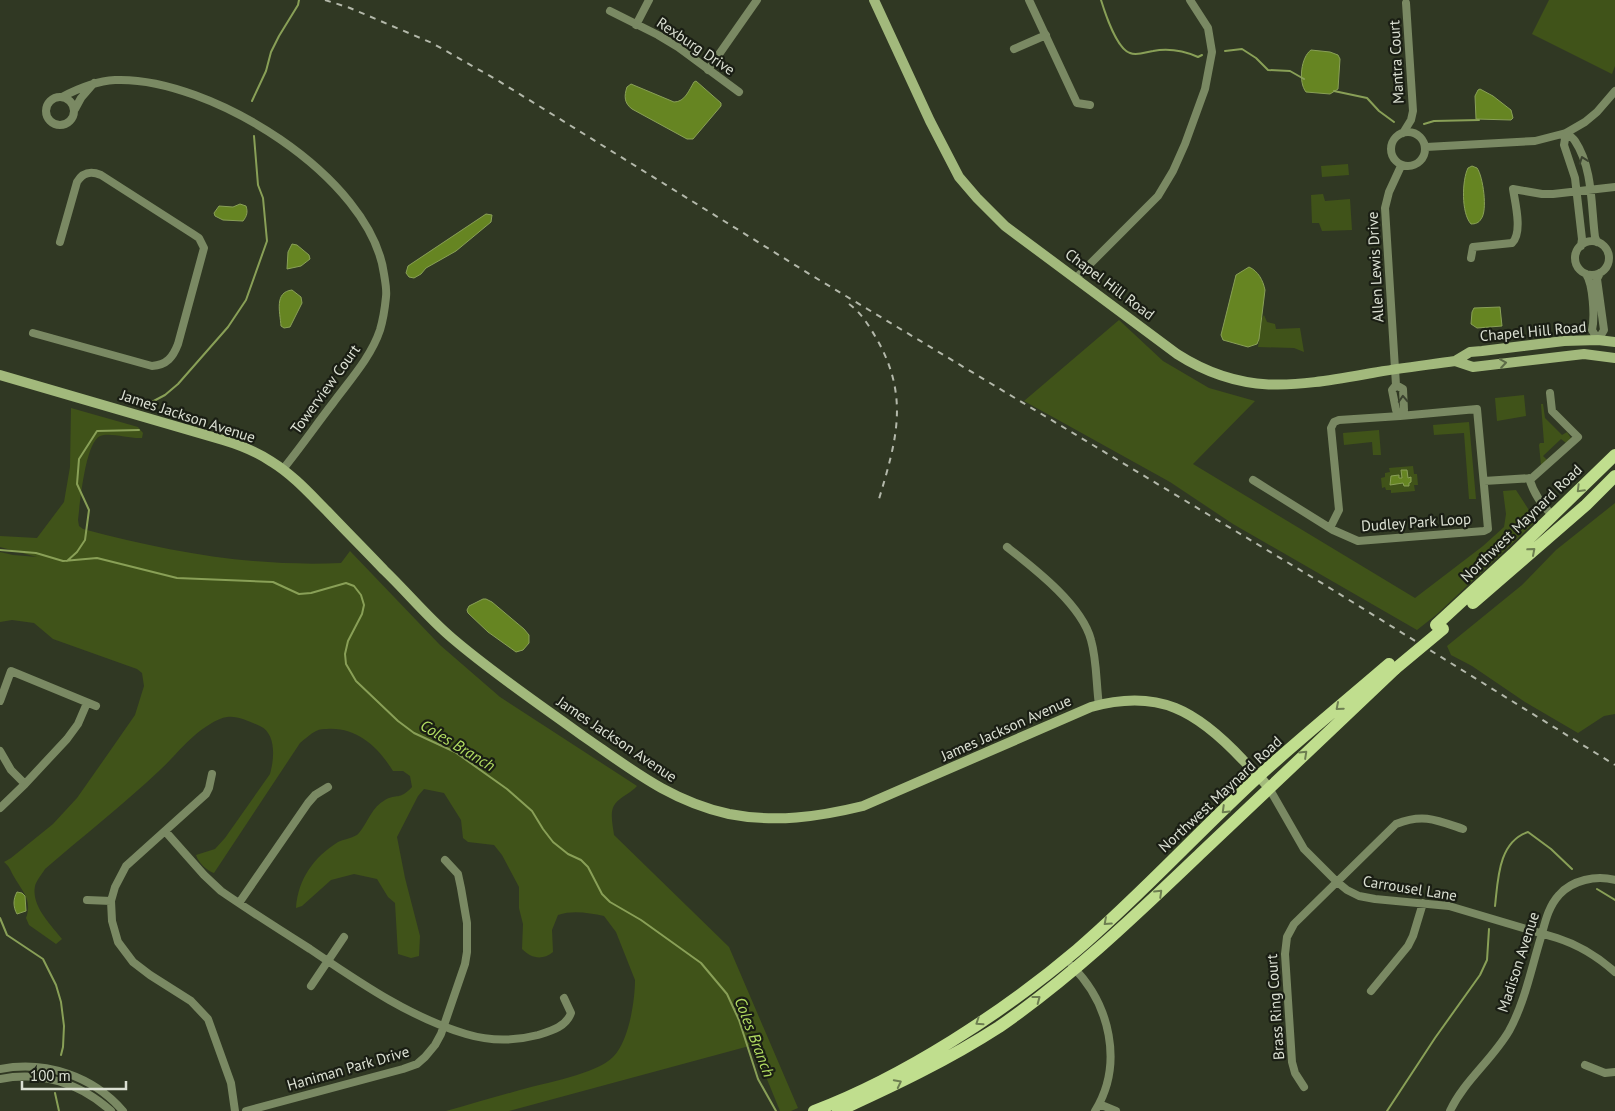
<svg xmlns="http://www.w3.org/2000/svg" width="1615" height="1111" viewBox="0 0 1615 1111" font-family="'PT Sans',sans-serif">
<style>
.green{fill:#405319}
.water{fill:#668522;stroke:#89a057}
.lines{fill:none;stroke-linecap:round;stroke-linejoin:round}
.stream{stroke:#89a057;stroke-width:2}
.street{stroke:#7a8963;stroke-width:8}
.secondary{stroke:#a2b97c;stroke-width:10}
.primary{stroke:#c0de8e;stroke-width:12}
.rail{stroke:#b3b8aa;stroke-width:2;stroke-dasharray:6 6;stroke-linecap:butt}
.primary-bridge{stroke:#c0de8e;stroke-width:12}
.oneway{stroke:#3c4330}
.oneway2{stroke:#5e6c48}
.oneway3{stroke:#6d7e51}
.labels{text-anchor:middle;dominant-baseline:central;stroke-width:4.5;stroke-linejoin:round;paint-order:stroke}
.street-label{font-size:15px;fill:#dbe0d3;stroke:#1a1e14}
.water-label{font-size:16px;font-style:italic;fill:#b2dd61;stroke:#1a1e14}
</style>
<rect width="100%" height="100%" fill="#303823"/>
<path class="green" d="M1549 0H1615V66L1612 74 1532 34Z
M1348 164 1349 175 1322 177 1321 166Z
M1323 194 1325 201 1350 199 1352 230 1322 231 1319 223H1312L1311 195Z
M1264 315 1267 322 1275 324 1276 329 1300 328 1304 352 1294 348 1258 347 1262 318Z
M1119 320 1163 361 1209 388 1255 401 1193 464 1415 598 1483 546 1504 527 1506 514 1503 491 1516 490 1536 521 1436 615 1417 630 1233 524 1170 482 1024 401Z
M1524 395 1526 416 1497 421 1495 398Z
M1541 404H1543L1545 418 1562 435 1567 432 1571 438 1566 443 1561 439 1543 456 1547 460 1543 465H1541L1539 445 1540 443H1544Z
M71 408 138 427 143 433 142 438C130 439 110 432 100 436 85 443 80 504 78 520L79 526 83 529C170 552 251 567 341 563L350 551 440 645 500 697 637 786C631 793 620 797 615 804 609 811 613 826 614 835L729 947 798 1108 791 1111H780L753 1045 509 1111H446C471 1104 495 1097 520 1090 544 1083 597 1074 613 1057 629 1041 635 1001 635 980L616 932 604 916C589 913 573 910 558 915L552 930 553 952C542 961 531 958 522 949L523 924 519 908V887L502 855 494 845 468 842 463 838 461 820 444 793 424 789 418 796 397 837 405 878 420 936 419 956 411 958 398 954 395 903 388 897 377 879 354 874 331 880 302 906 296 908C298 879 314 857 338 842 344 839 355 838 359 833 368 822 372 807 385 800 397 793 399 801 412 787L410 776 403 771H393C378 747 357 727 327 729 324 729 320 729 316 731 310 734 305 739 300 743L214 873C207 871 198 862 196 855L215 849 225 838 270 774C274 760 277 734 260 726 251 722 237 715 227 717 217 718 202 729 195 735 182 746 172 759 160 770 123 805 83 836 45 869 42 874 36 881 35 886 31 906 51 925 62 939L56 944 29 925 26 918C33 899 21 890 13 875 10 869 9 866 4 862L11 858 53 824 77 798 110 751 135 715 144 686 142 673 137 669 53 639 34 623 12 620 0 622V552L13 555 37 557 0 547V536L37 538 64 502 70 467Z
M1469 422 1476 499H1469L1464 433 1434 435 1433 425Z
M1379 430 1381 455H1373L1372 442 1344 445 1343 433Z
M1413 466 1414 474H1417L1418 485H1414L1415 491 1391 493V490H1386L1385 487 1382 488 1381 478 1385 477V473L1390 472 1389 468Z
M1615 503V714L1604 716 1578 733 1525 702 1472 666 1451 655 1447 646 1522 585 1556 550Z"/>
<path class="water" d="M1311 50 1330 52 1338 55 1340 59 1338 89 1330 94 1306 92C1298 82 1301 57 1311 50Z
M696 81 721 103V106L693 139H687L632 109C624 103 624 96 627 87L631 84 674 102C685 102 689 90 694 82Z
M1480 89 1493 96 1511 110 1513 118 1511 120 1476 119 1475 96 1478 90Z
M1472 166 1477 168C1483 176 1488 211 1481 219 1479 223 1475 224 1471 224 1461 213 1462 180 1468 168Z
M240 204 246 206C248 212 247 216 243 221L223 220 215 216 214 213 219 206 233 207Z
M486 214 492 215 491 222 456 251 426 268 421 274 414 278 409 277 406 273 408 266Z
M292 244 297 245 309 255 310 259 301 266 287 269 288 252Z
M1249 267C1258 271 1263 280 1265 290L1259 339 1257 344 1248 347 1223 340 1221 335 1236 275Z
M292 290 301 297 302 303 290 327 284 328 281 326C280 312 274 292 292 290Z
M1500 307 1502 326 1477 328 1471 324 1472 312 1474 308Z
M1401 470H1407L1408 478 1411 477V482L1409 483V486H1404L1403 483 1390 485 1391 476 1399 475V478H1402Z
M483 599H486L492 602 524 629 529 635V643L523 650 516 652 488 632 468 613 467 610 469 606Z
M17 892 22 893 25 896 26 911 17 914C13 907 13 899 17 892Z"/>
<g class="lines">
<path class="stream" d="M1101 0C1105 13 1117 49 1130 53 1137 56 1146 52 1153 51 1169 48 1182 50 1198 57L1202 55
M1225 51 1242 49 1256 58 1268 70 1290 71 1304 79
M1334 91 1367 98 1379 111 1394 122
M252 101 266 71 271 52 279 36 298 5 299 0
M1424 124 1434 121 1479 120
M148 404 165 395 178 384 228 327 246 300 267 241 263 198 258 185 254 136
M0 550 36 553 63 561 97 558 177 578 273 582 299 594 311 593 346 583 354 586 361 595 364 605 362 614 348 641 345 654 346 664 356 681 398 721 414 733 455 752 507 789 532 811 543 829 553 842 568 854 581 860 588 867 602 894 610 902 641 920 701 963 727 994 739 1020 758 1079 776 1111
M67 561 77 552 85 540 89 510 77 484 79 459 97 431 139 430
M1597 889 1615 900
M1495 906C1498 880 1498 842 1528 832L1551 849 1572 869
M0 918 7 935 43 959 56 985 61 1002 64 1026 63 1047 61 1055
M55 1093 59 1111
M1387 1111 1435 1038 1480 975 1487 960 1489 929"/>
<path class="street" d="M1029 0 1077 103 1090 105
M610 11 658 35 678 47 739 92
M636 25 649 0
M1014 49 1046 35
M708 70 757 0
M46 111a14 14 0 1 1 28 0a14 14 0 1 1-28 0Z
M62 97C79 88 96 81 115 80 209 76 371 177 384 274 385 281 387 289 386 297 385 307 383 320 380 330 371 357 350 380 333 403 316 425 300 448 283 469
M75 109 81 98 94 83
M1391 149a17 17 0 1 1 34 0a17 17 0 1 1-34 0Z
M1403 133 1411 120 1413 111 1406 3
M1426 147 1535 141 1566 133 1585 122 1597 112 1615 91
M1575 258a17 17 0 1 1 34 0a17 17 0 1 1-34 0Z
M1581 246 1582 239 1575 178 1564 145 1566 133C1569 135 1573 138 1575 141 1593 168 1591 206 1595 237L1597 242
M1471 258 1473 247 1512 243C1523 233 1515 202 1513 189L1542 194H1553L1615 187
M1586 274C1593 284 1595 317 1592 330L1598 340
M1076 278 1158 196 1173 171 1185 144 1205 89 1212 52 1208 28 1190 0
M33 333 152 366C167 365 173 357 178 344L204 248 199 238 193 234 101 175C91 171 83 172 77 182L60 242
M1598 340 1604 330 1597 279 1600 273
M1396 385 1385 208 1389 192 1401 166
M1396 385 1392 390 1396 410 1399 414
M1529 478C1534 494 1541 504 1553 516
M1253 480 1333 530 1358 541 1484 531 1488 529 1477 409 1400 416
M1484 481 1532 478 1578 437 1552 411 1550 393
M1330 528 1339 510 1331 428 1334 422 1339 420 1400 416 1399 414 1404 410 1403 389 1396 385
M1007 547C1035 569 1082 605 1091 640 1097 661 1096 684 1099 705
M0 701 11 671 96 706
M0 751 11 770 25 784
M212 774 209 788 206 794 126 866 115 887 111 901 112 921 118 942 133 962 150 975 191 1001 208 1019 231 1083 235 1111
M1269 788 1304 849 1336 881 1347 890 1359 896 1375 899 1449 906 1557 938C1579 945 1597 956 1615 972
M0 808 25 784 67 739 78 724 87 703
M165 831 204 875 221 891C250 911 280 930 310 949 359 982 409 1017 466 1034 489 1041 515 1041 538 1035 551 1031 566 1027 571 1013L564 998
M87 900 111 901
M239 903 308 803 315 795 328 787
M1072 966C1110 1004 1124 1064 1095 1111
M311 986 344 937
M1371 991 1408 946 1413 936 1423 903
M1585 1065 1605 1073 1615 1072
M0 1069C45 1060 93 1076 123 1111
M0 1079C41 1071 80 1083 111 1111
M1304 1087 1295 1073 1292 1062 1285 954 1287 937 1294 924 1396 824C1423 813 1437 820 1463 829
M1099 1104 1116 1111
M246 1111 403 1069 417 1064 425 1057 435 1045 441 1034 465 964 467 952V923L461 888 458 874 445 860
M1450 1111C1464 1081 1492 1060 1509 1031 1525 1002 1531 969 1541 937 1545 923 1548 907 1559 895 1572 880 1596 875 1615 880"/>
<path class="secondary" d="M874 0 930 121 959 177 977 198 1005 226 1177 354C1244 397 1297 386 1372 373 1400 368 1427 365 1455 361L1470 352 1482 351 1564 341 1598 340 1615 342
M1455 361 1473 367 1584 354 1615 358
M0 375 223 440C240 445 257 452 272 462 293 475 310 494 327 511 346 531 365 550 384 570 407 592 428 618 452 638 494 674 539 704 583 736 631 769 670 801 729 814 775 823 818 817 863 806L1091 707C1159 688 1197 711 1243 760 1252 769 1261 778 1269 788"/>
<path class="primary" d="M1473 603 1586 505 1615 476
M1436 625 1513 554 1615 455
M814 1111C904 1077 1004 1012 1077 950 1141 895 1198 832 1260 775 1302 737 1346 701 1389 664
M838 1111C893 1086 948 1060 999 1027 1073 976 1137 914 1202 852 1266 791 1330 730 1394 670"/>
<path class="rail" d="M325 0 350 8 432 43 497 80 811 275 1325 585 1615 765
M849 304C862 313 871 329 879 343 909 399 896 442 879 499"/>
<path class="primary-bridge" d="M1395 669 1443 629"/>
</g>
<defs><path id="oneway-chevron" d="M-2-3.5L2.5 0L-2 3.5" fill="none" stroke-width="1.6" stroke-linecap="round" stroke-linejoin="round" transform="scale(1.25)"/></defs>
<g class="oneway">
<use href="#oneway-chevron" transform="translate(1583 160) rotate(-110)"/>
<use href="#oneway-chevron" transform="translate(1403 399) rotate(-93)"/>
</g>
<use class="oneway2" href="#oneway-chevron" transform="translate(1503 363) rotate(-8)"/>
<g class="oneway3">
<use href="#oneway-chevron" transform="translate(1580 489) rotate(135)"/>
<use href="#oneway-chevron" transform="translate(1532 551) rotate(-41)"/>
<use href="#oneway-chevron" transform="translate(1339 707) rotate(139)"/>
<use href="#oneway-chevron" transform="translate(1304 754) rotate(-43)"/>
<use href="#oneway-chevron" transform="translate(1225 810) rotate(136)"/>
<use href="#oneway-chevron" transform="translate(1159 893) rotate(-44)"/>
<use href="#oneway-chevron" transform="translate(1107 922) rotate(138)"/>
<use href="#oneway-chevron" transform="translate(1037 999) rotate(-37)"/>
<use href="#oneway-chevron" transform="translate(979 1022) rotate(146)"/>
<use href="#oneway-chevron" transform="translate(898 1083) rotate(-27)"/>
</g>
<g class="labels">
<g class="street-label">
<text transform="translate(696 46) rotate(34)">Rexburg Drive</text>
<text transform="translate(1396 62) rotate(-93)">Mantra Court</text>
<text transform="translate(1375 267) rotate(-93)">Allen Lewis Drive</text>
<text transform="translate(1110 284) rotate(37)">Chapel Hill Road</text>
<text transform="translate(1533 331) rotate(-5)">Chapel Hill Road</text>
<text transform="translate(325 389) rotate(-54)">Towerview Court</text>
<text transform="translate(188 416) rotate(18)">James Jackson Avenue</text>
<text transform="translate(1416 522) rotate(-4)">Dudley Park Loop</text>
<text transform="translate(1521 523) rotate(-44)">Northwest Maynard Road</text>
<text transform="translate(1006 728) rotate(-24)">James Jackson Avenue</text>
<text transform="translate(617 739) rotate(34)">James Jackson Avenue</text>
<text transform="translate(1220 794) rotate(-43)">Northwest Maynard Road</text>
<text transform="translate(1410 888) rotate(9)">Carrousel Lane</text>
<text transform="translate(1518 962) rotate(-72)">Madison Avenue</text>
<text transform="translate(1275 1007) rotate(-94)">Brass Ring Court</text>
<text transform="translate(348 1068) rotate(-16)">Haniman Park Drive</text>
</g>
<g class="water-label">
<text transform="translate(458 745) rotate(31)">Coles Branch</text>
<text transform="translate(755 1037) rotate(69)">Coles Branch</text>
</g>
</g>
<path d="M22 1081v8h104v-8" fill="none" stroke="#dbe0d3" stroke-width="2.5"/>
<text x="30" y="1081" font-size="15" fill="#dbe0d3" stroke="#1a1e14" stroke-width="4" paint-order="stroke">100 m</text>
</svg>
